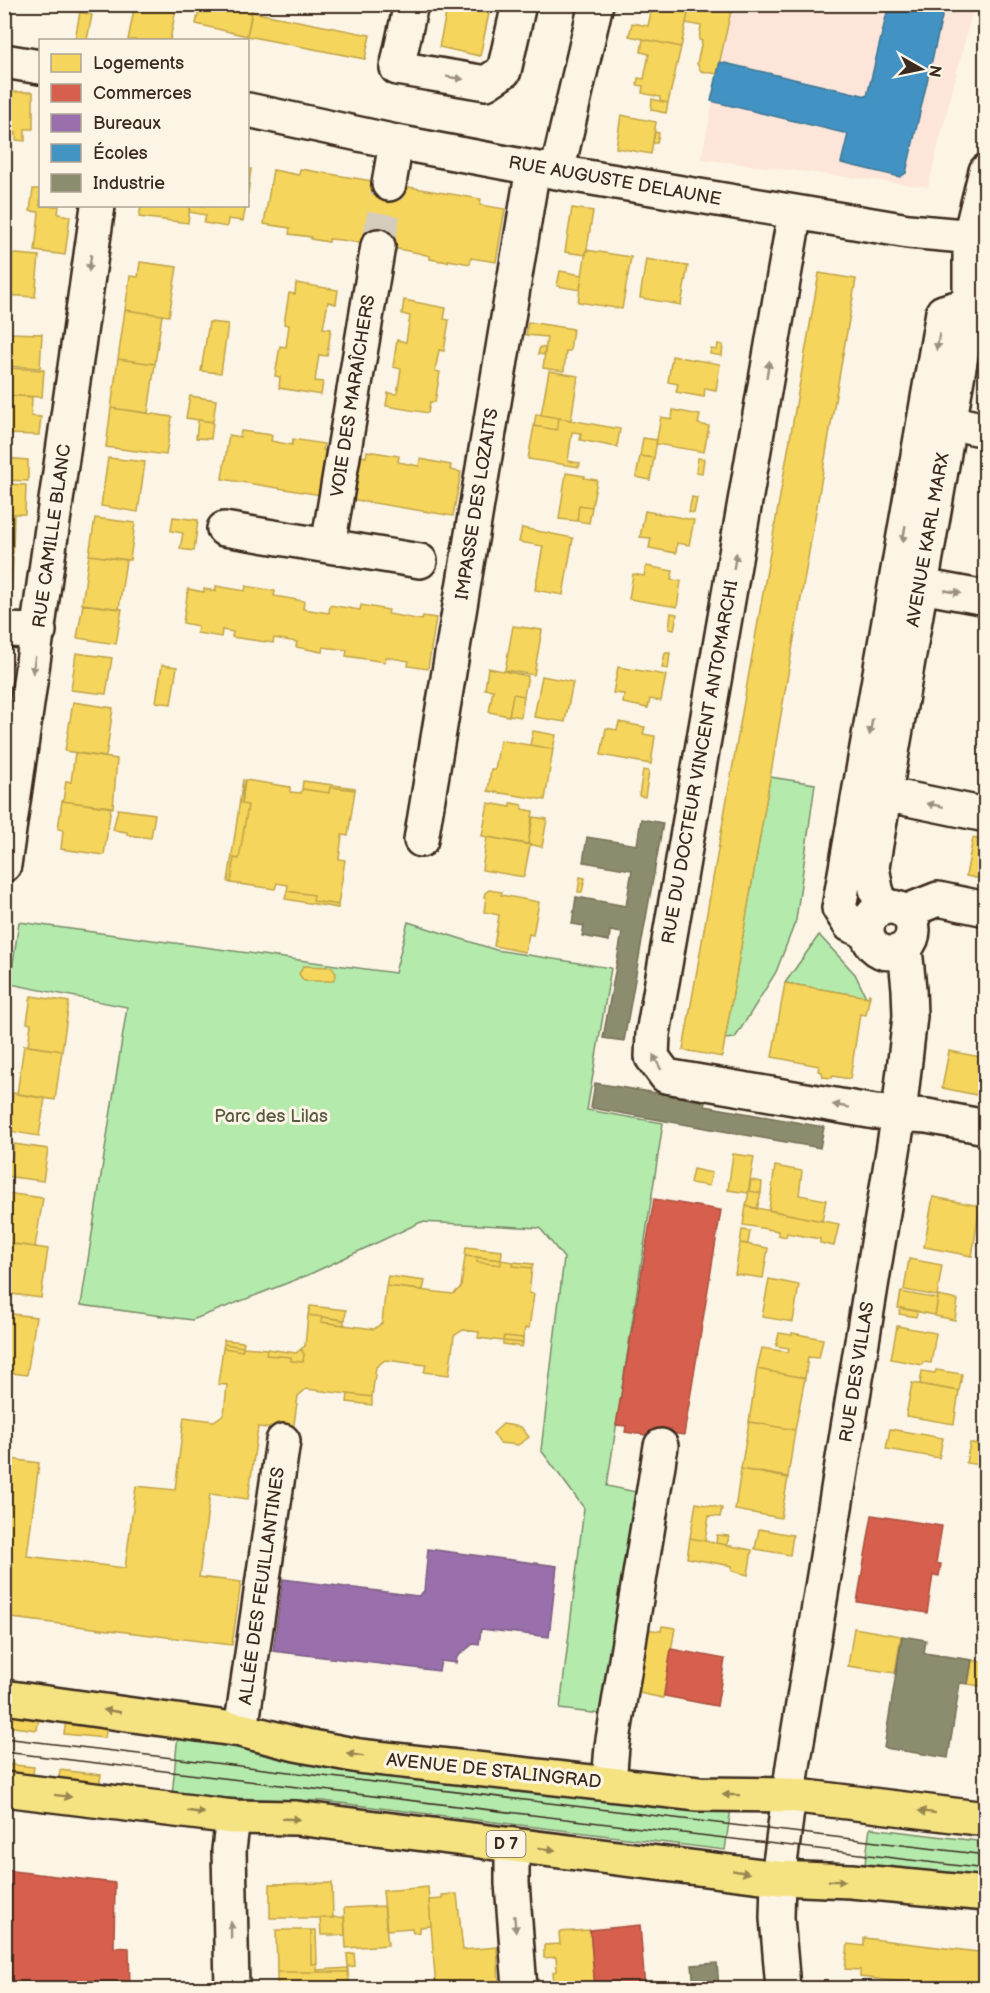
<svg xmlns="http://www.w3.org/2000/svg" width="990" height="1993" viewBox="0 0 990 1993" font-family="'Balsamiq Sans',sans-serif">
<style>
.built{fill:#fde6d9}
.green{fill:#b4ebad;stroke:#788a66;stroke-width:1.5}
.homes{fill:#f6d55c;stroke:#bea249;stroke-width:1.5}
.shops{fill:#d6604d;stroke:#a8503f;stroke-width:1.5}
.offices{fill:#9970ab;stroke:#7d5b81;stroke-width:1.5}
.schools{fill:#4393c3;stroke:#417492;stroke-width:1.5}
.industry{fill:#8c8c6e;stroke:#746f56;stroke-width:1.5}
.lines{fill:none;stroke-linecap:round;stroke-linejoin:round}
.minor-tunnel{stroke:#d5ccbd;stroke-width:33;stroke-dasharray:33 16;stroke-linecap:butt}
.minor-casing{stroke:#3b2a1e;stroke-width:38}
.major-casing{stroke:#3b2a1e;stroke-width:38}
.minor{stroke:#fcf5e5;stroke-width:33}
.major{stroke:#f5e382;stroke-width:33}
.tram{stroke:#3b2a1e;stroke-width:1.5}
.oneway{fill:#9c9082}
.oneway2{fill:#988650}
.labels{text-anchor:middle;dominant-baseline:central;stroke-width:6;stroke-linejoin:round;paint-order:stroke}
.shield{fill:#fcf5e5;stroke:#75675a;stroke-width:1.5}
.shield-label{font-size:16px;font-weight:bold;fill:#3b2a1e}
.street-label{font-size:18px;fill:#3b2a1e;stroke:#fcf5e5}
.park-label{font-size:18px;fill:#595a42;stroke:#fcf5e5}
</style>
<rect width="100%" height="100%" fill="#fcf5e5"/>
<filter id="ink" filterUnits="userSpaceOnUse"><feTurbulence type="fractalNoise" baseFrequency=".0167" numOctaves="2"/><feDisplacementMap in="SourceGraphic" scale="12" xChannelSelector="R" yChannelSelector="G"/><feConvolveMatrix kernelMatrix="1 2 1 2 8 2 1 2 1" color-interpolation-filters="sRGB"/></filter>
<g filter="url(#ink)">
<path class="built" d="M733 5H974L928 187 701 159Z"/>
<path class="green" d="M770 777 815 784 796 920 776 972 735 1038 725 1039Z
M19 922 395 973 408 922 496 950 611 968 587 1110 663 1123 607 1486 636 1492 600 1714 560 1709 584 1508 541 1450 564 1258 540 1228 421 1222 308 1275 192 1320 81 1305 127 1007 10 984Z
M819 935 855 974 866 997 785 983Z
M178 1734 731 1808 725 1850 323 1801 172 1796Z
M870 1828 985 1842V1879L865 1864Z"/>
<path class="homes" d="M135 4H177L170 40H128Z
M200 4H253L247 36 196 24Z
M448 4H491L480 56 439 47Z
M663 4H690L681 47 629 36 632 23 648 26 652 8 662 10Z
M690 4H700L731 11 717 74 701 71 697 64 702 41 699 40 701 26 686 23Z
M80 12 92 15 87 40 75 39Z
M252 12 370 35 365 59 247 36Z
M643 39 681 47 668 103 660 101V97L642 93 643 86 637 85 638 78 644 79 649 54 641 52Z
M4 92H33V129H25V141L16 140V133H7L6 129H4Z
M652 99 668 103 666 113 651 110Z
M621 115 656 122 651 154 616 148Z
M655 132 659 133 657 143H653Z
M248 169H251L248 194Z
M300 169 481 199 480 205 505 209 496 262 471 258 470 264 448 260V262L430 259V256L419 253 392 248 341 240 329 239V242L311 239V237L289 234 290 228 264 224 273 170 299 175Z
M33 189H40V206H59L58 214 70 216 65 255 35 251 39 212 30 211Z
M141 206H190L188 223 139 217Z
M190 206H246L243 221 228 219 227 227 204 223 206 215 189 212Z
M572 208 593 211 586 255 565 252Z
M586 250 631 257 622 309 578 302Z
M4 253 39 256 35 297 4 295Z
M646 259 688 266 681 305 640 298Z
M140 262 177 267 169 316 125 310 130 276 138 277Z
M560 271 582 275 580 290 557 286Z
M819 273 856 279 722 1057 683 1050Z
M296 283 338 290 336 304 328 302 323 328 331 329 327 356 319 355 315 381 323 382 321 395 279 388 280 377 275 376 280 346 286 347 289 325 284 324 289 293 295 294Z
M404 300 446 308 444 319 449 320 444 351 439 350 435 371 440 372 435 402H430L428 413 386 406 388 393 397 394 401 369 393 367 397 340 406 342 410 316 402 314Z
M125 310 162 315 155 364 118 359Z
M209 322 228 324 221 373 201 371Z
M528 322 573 329 570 351H566L564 371 543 368 547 337 526 335Z
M4 332 7 333V347H4Z
M7 333 42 334 40 368 6 366Z
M718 344 723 345 722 356 710 354 711 349 717 350Z
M540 347 545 348 544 355 538 354Z
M672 356 720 364 716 390 705 388 704 397 676 392 678 384 668 382Z
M118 359 155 364 148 413 111 408Z
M6 368 44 370 42 397 4 395Z
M549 371 578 376 571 420 541 415Z
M4 395 32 397 31 416 41 417 39 435 4 434Z
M190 396 216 400 213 422 186 418Z
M111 408 172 417 166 455 106 447Z
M673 410 700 415 698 424 709 426 704 452 656 444 661 417 672 419Z
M536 414 559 418 557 430 534 426Z
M559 418 620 429 617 447 580 440 581 433 572 432 568 461 580 463 579 467 528 459 534 426 557 430Z
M198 420 213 422 211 439 196 438Z
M241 431 272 435 271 441 292 445 293 439 324 444 323 450 334 452 327 496 222 479 229 435 240 437Z
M643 438 657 440 654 458 640 456Z
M367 451 399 456 398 462 419 466 420 459 451 465 450 470 461 472 453 516 349 499 356 455 366 457Z
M640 456 654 458 650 480 636 477Z
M4 458 28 460V481L4 480Z
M108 458 145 462 138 512 101 506Z
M698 458 704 459 702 473 696 472Z
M566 473 585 476 584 478 597 480 592 507 579 505 577 521 559 519Z
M4 484 26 485 25 514H4Z
M692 497 697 498 694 513 689 512Z
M579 505 592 507 589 523 577 521Z
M645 511 694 520 689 545 677 543 676 553 649 548 651 538 640 537Z
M4 514H14L13 553H4Z
M173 517 198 520 194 551 180 549 183 533 171 531Z
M95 518 135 523 130 560 89 555Z
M522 528 573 538 563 595 535 590 543 546 519 542Z
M89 555 126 560 119 609 82 604Z
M4 556 13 557 11 592H4Z
M646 566 673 571 671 580 681 581 677 607 629 599 633 574 644 576Z
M216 586 245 591 246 586 275 591 274 596 304 601 303 609 329 613 330 605 360 610 361 605 389 610 388 614 422 620 423 616 436 618 428 669 408 666 409 661 386 657 385 662 346 656 347 650 323 647 322 652 296 647 297 642 274 638 273 643 232 637 233 632 222 630 221 637 197 633 198 626 183 623 188 589 204 592V589L216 591Z
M83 604 122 609 116 644 77 638Z
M671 613 677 614 674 630 669 629Z
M513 626 542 630 534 675 505 670Z
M76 653 112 658 106 694 71 690Z
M665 653H670L668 669 662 668Z
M162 665 177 667 171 704 156 702Z
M618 667 666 675 661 701 650 699 648 708 623 703 624 694 613 693Z
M488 668 528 676 524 696 513 694 509 716 489 712 493 690 485 689Z
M542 676 573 682 565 722 534 717Z
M513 694 524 696 521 717 509 715Z
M73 702 113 708 106 757 65 751Z
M619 722 645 727 643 734 655 736 651 764 601 755 606 728 617 730Z
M533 731 556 735 553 749 530 745Z
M500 740 553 749 545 800 488 791 491 769 495 770Z
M75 753 117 759 113 808 63 801 66 781 71 782Z
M643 770 649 771 645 797 639 796Z
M243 779 242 804 248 805 239 859 234 858 231 883 228 882Z
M245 780 290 787V792L301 793 302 789 329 793 330 787 355 790 348 836 342 835 339 859 345 860 338 905 313 901 314 895 287 891 288 885 277 883 275 889 231 883 234 858 239 859 248 805 242 804Z
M303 781 355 788V790L330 787 329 793 302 789Z
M62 801 111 807 104 855 61 849 63 830 58 829Z
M488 803 511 807V803L522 805V809L533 811 528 844 482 836Z
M118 809 155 814 151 838 127 835V832L113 830Z
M533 817 547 819 542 847 528 844Z
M487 837 530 845 524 877 482 870Z
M973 838 986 841V880L966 876Z
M580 877 585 878 582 892H578Z
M489 890 502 892 501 895 539 902 533 935 529 934 525 952 494 946 499 915 484 912 486 897H484L485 893Z
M287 891 314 895 313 901 338 905V908L285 899Z
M303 966 332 967 336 974 333 981H304L299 974Z
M785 983 868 997 869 994 870 995 866 1015 860 1014 850 1079 832 1076V1078L823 1077 822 1072 818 1071 819 1066 772 1057Z
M31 996 69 1002 62 1051 28 1046 31 1024 27 1023Z
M24 1045 62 1051 55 1100 17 1094Z
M949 1051 986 1058V1097L942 1088Z
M13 1093 45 1098 39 1136 8 1131Z
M14 1144 48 1149 43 1181 4 1176 7 1160 12 1161Z
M733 1154 754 1157 748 1193 728 1190Z
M775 1166 802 1171 799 1195 826 1200 822 1221 769 1210Z
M693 1169 712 1173 709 1186 690 1183Z
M751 1180 762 1182 761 1193 749 1191Z
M749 1191 761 1193 757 1209 746 1206Z
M5 1193 43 1198 35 1247 4 1243Z
M933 1197 980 1206 972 1256 924 1247Z
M746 1206 839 1224 834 1246 820 1243V1239L787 1233 786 1237 778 1235V1231L743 1225Z
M742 1230 750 1231 748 1244 740 1243Z
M8 1243 48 1249 41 1298 4 1293V1267Z
M740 1243 768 1248 763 1278 735 1274Z
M466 1247 502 1251 501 1260 465 1256Z
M465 1256 477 1257V1262L501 1265V1260L514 1262 513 1266 532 1268 529 1293 534 1294 529 1328H525L523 1338 504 1336 503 1341 478 1338 479 1332 463 1330 454 1336 449 1375 424 1372 426 1365 385 1360 376 1367 372 1397 306 1389 298 1396 293 1431 258 1427 248 1499 210 1494 199 1577 241 1582 232 1645 4 1617V1458L39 1463 27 1556 125 1568 136 1486 175 1490 184 1417 214 1421 224 1414 227 1385 218 1384 223 1348 242 1351 243 1347 267 1349 266 1355 291 1357V1361L303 1362 304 1354 301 1349 305 1346 308 1315 322 1317 321 1322 374 1329 382 1323 386 1286 453 1294 461 1287Z
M477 1257 501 1260V1265L477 1262Z
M909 1259 942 1265 937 1296 904 1290Z
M514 1262 533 1264 532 1268 513 1266Z
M388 1276 425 1281 423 1290 386 1286Z
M769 1279 799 1285 793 1322 762 1317Z
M901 1292 938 1299 935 1315 898 1308Z
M938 1296 958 1300 955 1320 935 1316Z
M310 1306 346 1310 345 1320 308 1315Z
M901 1308 918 1311 916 1317 899 1314Z
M4 1313 36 1317 27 1375 4 1372Z
M322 1317 343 1320 345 1325 321 1322Z
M897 1326 936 1333 931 1363 923 1362 922 1365 891 1359Z
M779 1333 792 1335V1333L823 1339 819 1358 808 1357 805 1378 757 1369 762 1348 788 1352 789 1348 776 1346Z
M504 1336 523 1338V1343L503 1341Z
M224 1340 244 1342 243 1347 224 1344Z
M503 1341 523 1343 522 1347 503 1344Z
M224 1344 243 1347 242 1351 223 1348Z
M267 1349 296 1353 301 1349 304 1354 303 1362 291 1361V1357L266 1355Z
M757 1369 805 1378 795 1430 749 1422Z
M936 1370 962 1374 959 1391 920 1384 922 1371 935 1373Z
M912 1383 959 1391 954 1424 906 1416Z
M348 1394 372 1397V1405L347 1402Z
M749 1422 795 1430 788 1477 741 1469Z
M503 1424 521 1427 529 1437 518 1445 500 1443 493 1433Z
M890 1429 943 1438 939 1458 886 1449Z
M970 1443 986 1445V1466L966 1463Z
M741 1469 788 1478 781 1518 735 1510Z
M696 1503 722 1508 720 1517 709 1516 705 1541 690 1538Z
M759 1529 793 1535 790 1555 755 1549Z
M717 1535 729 1536 727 1545 716 1543Z
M690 1538 752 1550 748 1575 732 1571V1566L687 1558Z
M662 1626 675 1628 663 1698 634 1692 645 1629 661 1631Z
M854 1628 901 1636 895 1673 848 1666Z
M972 1660 986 1663V1687L968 1684Z
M4 1713 39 1716 37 1730 4 1726Z
M66 1719 107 1724 105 1738 64 1734Z
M4 1764 34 1767 32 1779 4 1777Z
M60 1770 101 1775 99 1787 58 1783Z
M332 1883 333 1918H270V1884Z
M428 1887 431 1926 420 1927V1932L413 1933 412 1928 387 1930 383 1891Z
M457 1894 463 1950 497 1947 499 1984 436 1988 429 1900 442 1899V1895Z
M384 1906 388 1945 346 1948 344 1908Z
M344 1917 345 1935H321L320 1918Z
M276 1930H311V1964H317V1970L348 1968V1972H277Z
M311 1930H316L317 1964H311Z
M590 1930 595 1988H559V1985L554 1986 553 1972 557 1971 556 1957 544 1958V1945L560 1944 559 1932Z
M864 1938 986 1953V1988H956L915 1984 914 1988H900L901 1982 860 1977V1970L845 1969 848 1944 864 1946Z
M354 1953 355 1966 348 1967 347 1954Z
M277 1972H348L350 1988H277Z
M499 1984 500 1988H478V1986Z
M478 1986V1988H445Z"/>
<path class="shops" d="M654 1199 721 1210 684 1435 662 1432 660 1437 625 1432 626 1426 616 1425Z
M872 1515 942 1526 936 1563 941 1564 939 1576 933 1575 927 1613 857 1602Z
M671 1649 725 1659 717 1706 664 1696Z
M4 1870 115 1883 114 1947 129 1948 130 1988H4Z
M640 1925 645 1988H595L590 1930Z"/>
<path class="offices" d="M428 1549 557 1566 549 1637 481 1629 479 1645 473 1644 457 1657 456 1663 441 1661 439 1671 273 1651 283 1579 418 1596 424 1591Z"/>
<path class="schools" d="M889 4H945L906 173 900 177 841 163 848 134 711 101 720 62 867 96Z"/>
<path class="industry" d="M641 819 663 823 624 1041 603 1038 622 933 610 931 609 941 582 936 584 926 572 924 576 897 626 906 632 870 583 862 587 837 637 845Z
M595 1083 705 1101V1106L824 1127 820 1148 591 1108Z
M902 1636 926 1640 924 1653 972 1660 968 1684 960 1683 948 1758 884 1748Z
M717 1963 719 1988H694L692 1965Z"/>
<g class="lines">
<path class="minor-tunnel" d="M378 246 389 184"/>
<defs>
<path id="minor" d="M411 4 397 68 486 83 504 71 519 4
M4 61 40 67
M248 110 396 142 533 168 908 231 986 238
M557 172 596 4
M389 184 396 142
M795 212 653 1034 652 1057 666 1076 875 1112 927 1116 986 1127
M948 422 986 430
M224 529 420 561
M328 546 378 246
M921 586 986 598
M4 630 39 631
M884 794 986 815
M421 840 533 168
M4 865 98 206
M867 930a23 23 0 1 1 46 0a23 23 0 1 1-46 0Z
M882 908 876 889 872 867 970 304V236L986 171
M905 912 938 899 986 909
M867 932 850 925 839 908 943 312 970 304 986 307
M241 1730 283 1441
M609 1783 612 1746 661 1446
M512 1845V1883L520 1988
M232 1988 229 1850 233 1817
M783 1988 777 1918 778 1878 793 1766 899 1114 910 1016 909 989 905 948"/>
<path id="major" d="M4 1697 241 1730 296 1744 359 1756 698 1794 790 1795 986 1819
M4 1789 233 1817 296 1818 778 1878 851 1881 986 1894"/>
</defs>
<use href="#minor" class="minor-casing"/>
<use href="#major" class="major-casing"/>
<use href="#minor" class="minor"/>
<use href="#major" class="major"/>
<path class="tram" d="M4 1738 986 1855
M4 1752 986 1869"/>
</g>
<defs><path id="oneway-solid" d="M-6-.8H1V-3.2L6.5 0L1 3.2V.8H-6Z" transform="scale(1.5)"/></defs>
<g class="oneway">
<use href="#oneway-solid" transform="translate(455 78) rotate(9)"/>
<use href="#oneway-solid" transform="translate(90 263) rotate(98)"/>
<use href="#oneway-solid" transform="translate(938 342) rotate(100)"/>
<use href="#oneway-solid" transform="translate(768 369) rotate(-80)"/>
<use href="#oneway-solid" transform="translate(904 534) rotate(100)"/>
<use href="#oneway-solid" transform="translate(735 561) rotate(-80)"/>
<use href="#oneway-solid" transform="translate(953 592) rotate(11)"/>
<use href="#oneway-solid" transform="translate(34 665) rotate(98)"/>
<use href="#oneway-solid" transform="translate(871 727) rotate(100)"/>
<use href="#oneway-solid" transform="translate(935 805) rotate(-168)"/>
<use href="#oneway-solid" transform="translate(657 1062) rotate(-118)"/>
<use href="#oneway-solid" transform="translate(841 1106) rotate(-170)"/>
<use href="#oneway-solid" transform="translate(515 1924) rotate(85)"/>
<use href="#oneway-solid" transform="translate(231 1930) rotate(-91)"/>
</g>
<g class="oneway2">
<use href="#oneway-solid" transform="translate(112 1711) rotate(-172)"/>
<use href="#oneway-solid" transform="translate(355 1755) rotate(-171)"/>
<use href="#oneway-solid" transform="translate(731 1795) rotate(-179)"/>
<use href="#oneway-solid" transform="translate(63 1796) rotate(7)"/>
<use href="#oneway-solid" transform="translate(196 1812) rotate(8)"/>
<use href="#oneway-solid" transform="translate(927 1812) rotate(-173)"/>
<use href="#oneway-solid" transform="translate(291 1819) rotate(2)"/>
<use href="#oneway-solid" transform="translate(547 1849) rotate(7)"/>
<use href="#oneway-solid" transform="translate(741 1872) rotate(10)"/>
<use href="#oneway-solid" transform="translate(837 1881) rotate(2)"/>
</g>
</g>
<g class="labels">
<rect class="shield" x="486.5" y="1831" width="39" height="26" rx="4.5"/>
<g class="shield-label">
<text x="506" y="1844">D 7</text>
</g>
<g class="street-label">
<text transform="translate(615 181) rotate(10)">RUE AUGUSTE DELAUNE</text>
<text transform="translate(353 396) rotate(-81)">VOIE DES MARAÎCHERS</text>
<text transform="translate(477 504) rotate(-81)">IMPASSE DES LOZAITS</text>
<text transform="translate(52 536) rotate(-82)">RUE CAMILLE BLANC</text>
<text transform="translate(928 540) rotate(-80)">AVENUE KARL MARX</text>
<text transform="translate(700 762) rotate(-80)">RUE DU DOCTEUR VINCENT ANTOMARCHI</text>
<text transform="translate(857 1372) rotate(-81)">RUE DES VILLAS</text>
<text transform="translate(262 1586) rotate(-82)">ALLÉE DES FEUILLANTINES</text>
<text transform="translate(494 1771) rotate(6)">AVENUE DE STALINGRAD</text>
</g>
<g class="park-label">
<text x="271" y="1116">Parc des Lilas</text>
</g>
</g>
<rect width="990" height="1993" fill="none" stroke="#fcf5e5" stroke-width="24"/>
<rect x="12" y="12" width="966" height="1969" fill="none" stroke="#3b2a1e" stroke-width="2" filter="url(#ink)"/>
<rect x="39" y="39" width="210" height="168" fill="#fcf5e5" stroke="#afa495" stroke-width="1.5"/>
<rect x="51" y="54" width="30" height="18" fill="#f6d55c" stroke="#afa495" stroke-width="1.5"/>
<text x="93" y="69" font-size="18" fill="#3b2a1e">Logements</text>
<rect x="51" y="84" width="30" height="18" fill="#d6604d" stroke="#afa495" stroke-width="1.5"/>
<text x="93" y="99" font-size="18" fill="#3b2a1e">Commerces</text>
<rect x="51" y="114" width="30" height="18" fill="#9970ab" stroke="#afa495" stroke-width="1.5"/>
<text x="93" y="129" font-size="18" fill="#3b2a1e">Bureaux</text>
<rect x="51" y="144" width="30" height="18" fill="#4393c3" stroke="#afa495" stroke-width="1.5"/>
<text x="93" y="159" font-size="18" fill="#3b2a1e">Écoles</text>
<rect x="51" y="174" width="30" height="18" fill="#8c8c6e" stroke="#afa495" stroke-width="1.5"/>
<text x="93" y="189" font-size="18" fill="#3b2a1e">Industrie</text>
<g transform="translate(921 69) rotate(99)" stroke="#fcf5e5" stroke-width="4.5" paint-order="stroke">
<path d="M0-4.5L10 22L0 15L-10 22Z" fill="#3b2a1e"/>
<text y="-9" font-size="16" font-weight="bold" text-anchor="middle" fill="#3b2a1e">N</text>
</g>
</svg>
